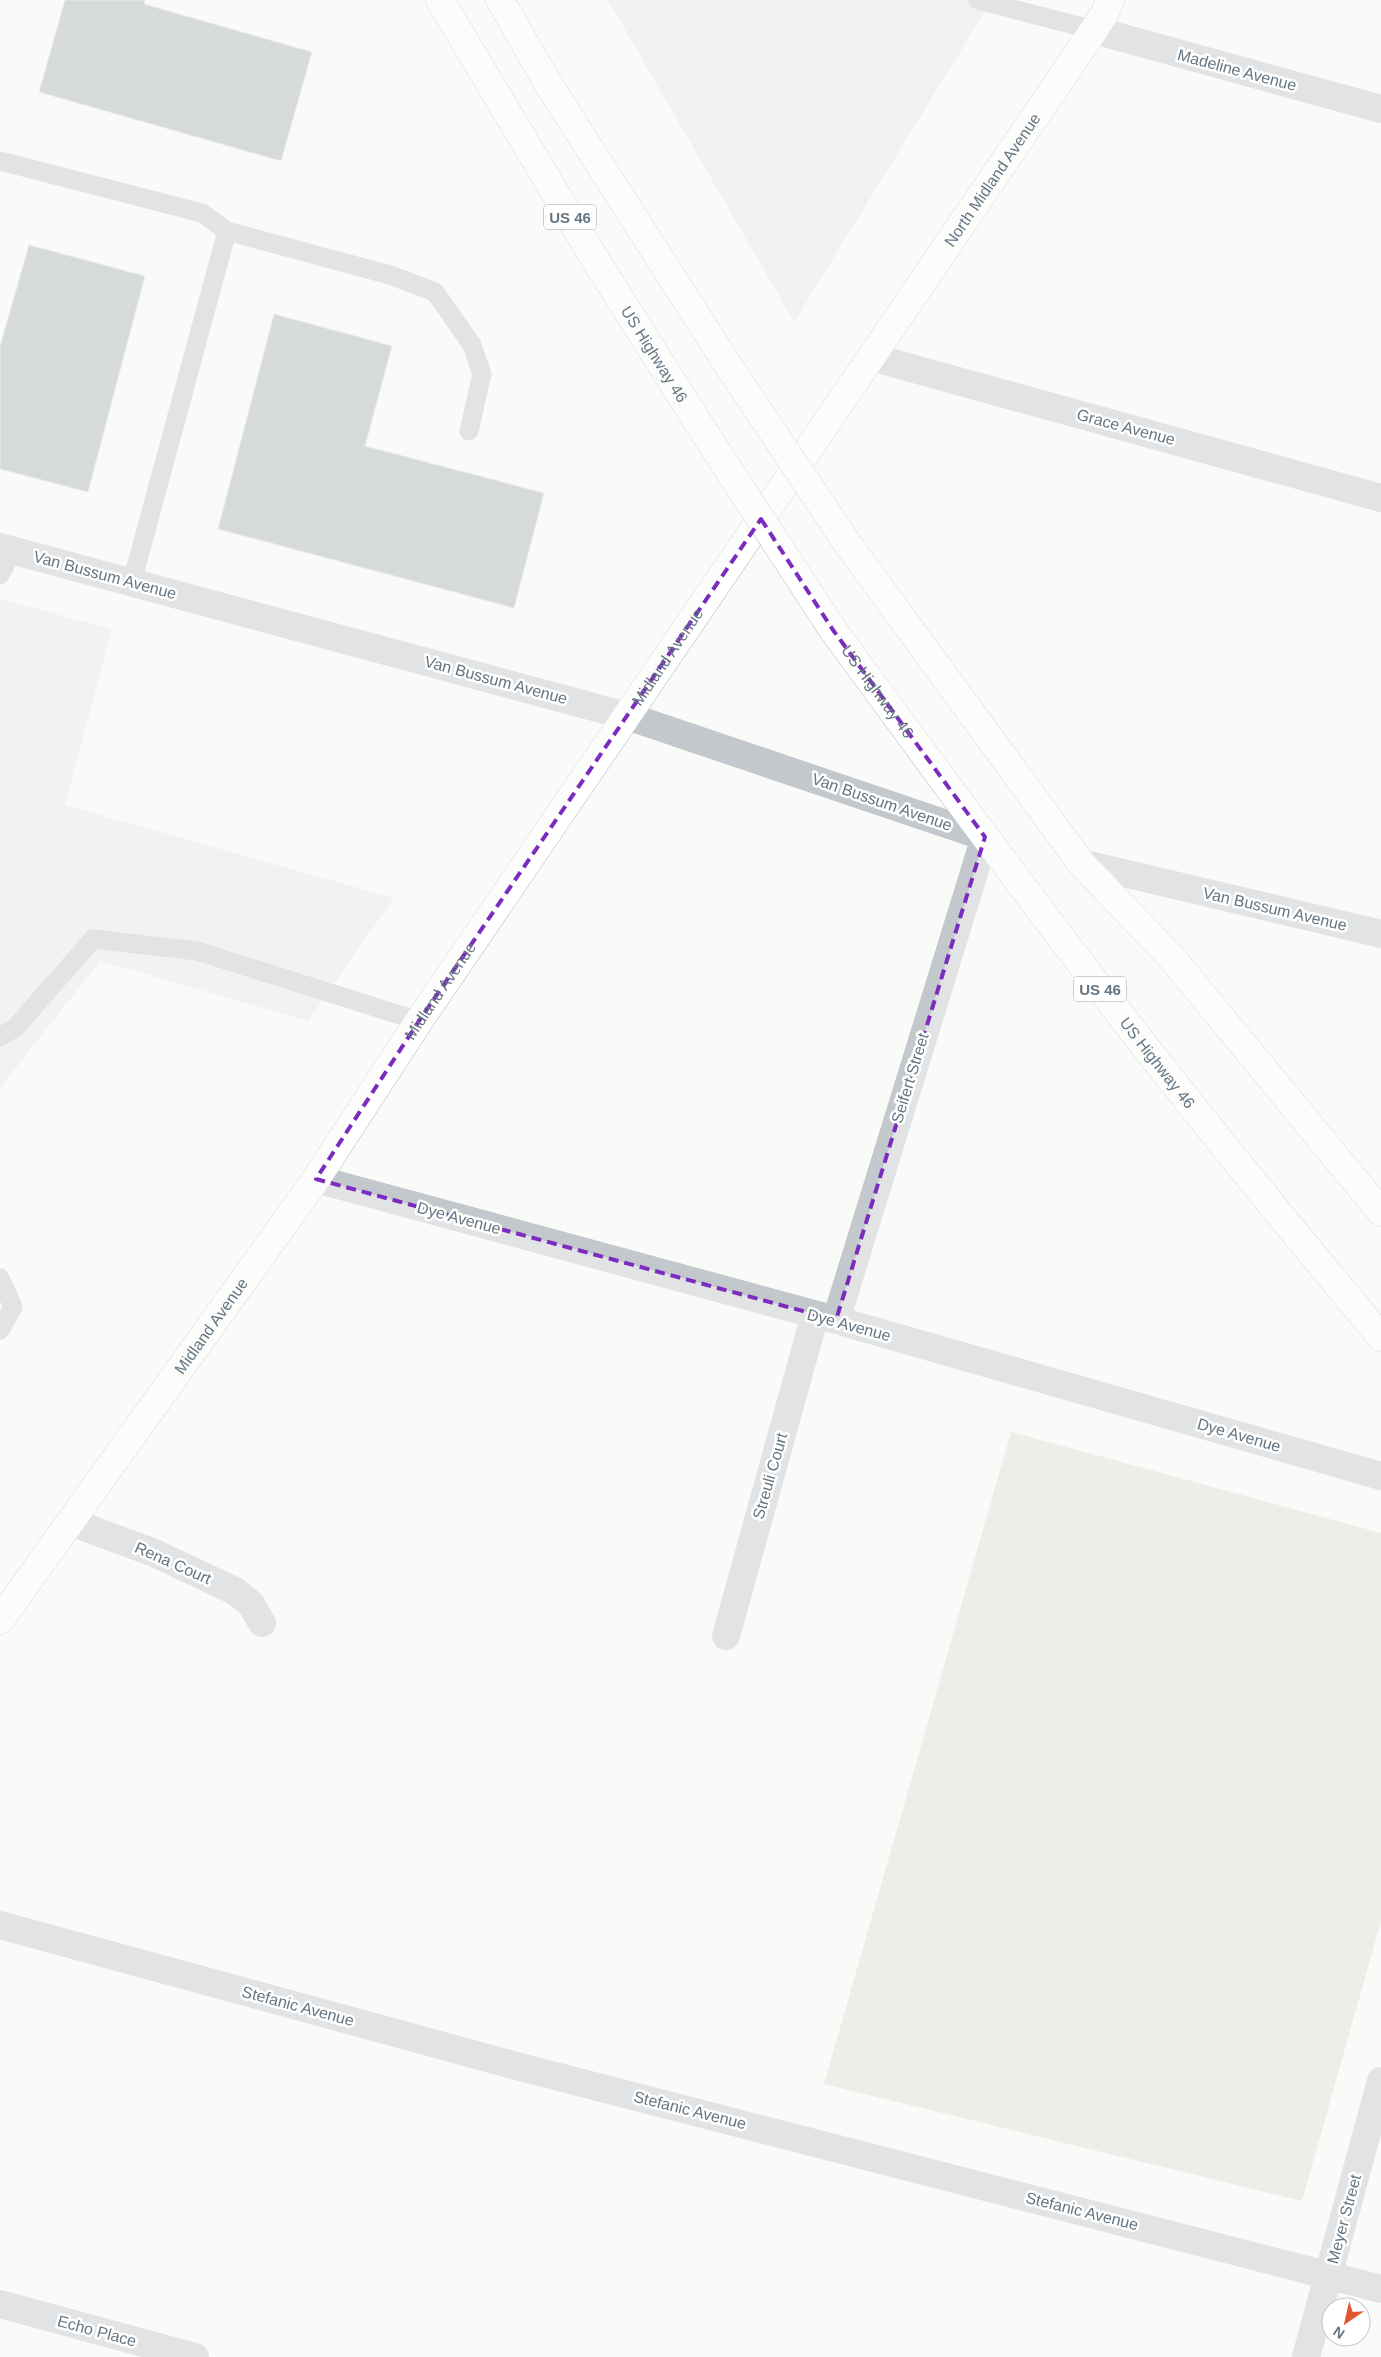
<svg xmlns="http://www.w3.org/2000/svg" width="1381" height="2357" viewBox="0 0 1381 2357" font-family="Arial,sans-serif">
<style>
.built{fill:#e8e9e9}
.green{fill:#dadfd7}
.building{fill:#aab3b9;stroke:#dcdcda}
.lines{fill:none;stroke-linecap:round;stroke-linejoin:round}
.secondary-casing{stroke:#b3babf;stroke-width:29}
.highway-casing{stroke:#b4b9bd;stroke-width:29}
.lane{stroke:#c3c8cc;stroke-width:19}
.street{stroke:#c3c8cc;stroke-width:28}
.secondary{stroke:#fff;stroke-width:28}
.highway{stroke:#fff;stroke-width:28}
.highway-bridge-casing{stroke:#b4b9bd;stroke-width:29;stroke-linecap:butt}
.highway-bridge{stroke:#fff;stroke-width:28}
.marked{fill:none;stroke:#7b2cbf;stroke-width:4;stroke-dasharray:10 6;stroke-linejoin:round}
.labels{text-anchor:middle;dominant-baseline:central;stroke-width:5;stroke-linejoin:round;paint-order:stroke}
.shield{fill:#fff;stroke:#939fa8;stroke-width:1}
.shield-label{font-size:15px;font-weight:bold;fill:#657683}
.street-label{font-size:16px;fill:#657683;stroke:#fff}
</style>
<rect width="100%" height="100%" fill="#fafaf8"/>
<path class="built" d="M608 0H992L794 322Z
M0 599 112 629 65 805 394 898 308 1021 100 961 0 1088Z"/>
<path class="green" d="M1011 1432 1381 1533V1921L1302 2201 824 2084Z"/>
<path class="building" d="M65 0H145L144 4 312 52 281 161 39 92Z
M29 245 145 276 88 492 0 469V346Z
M274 314 392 346 365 446 544 493 514 608 218 529Z"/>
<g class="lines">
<defs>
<g id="secondary">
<path id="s1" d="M0 1620 316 1179 419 1021 1094 30 1105 13 1110 0"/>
</g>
<g id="highway">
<path id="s2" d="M440 0 593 256 704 432"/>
<path d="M500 0 547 82 726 362"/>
<path d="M847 543 1081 863 1172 958 1381 1212"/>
<path id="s3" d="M833 630C921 750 1008 870 1099 987 1190 1106 1285 1222 1381 1337"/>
</g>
</defs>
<use href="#secondary" class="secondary-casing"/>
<use href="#highway" class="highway-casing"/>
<path class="lane" d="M978 0 1094 30
M0 161 202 213 227 231 132 582
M227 231 390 275 435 292 472 345 482 374 469 431
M0 575 13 550
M0 1037 16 1027 93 939 197 951 419 1021
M0 1278 13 1307 0 1330"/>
<path class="street" d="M1094 30 1381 109
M871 357 1381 498
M0 547 627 716 985 837 836 1320
M1081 863 1381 934
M316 1179 836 1320 1381 1476
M71 1522 152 1552 235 1591 251 1604 262 1623
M726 1636 815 1315
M0 1925 524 2068 1381 2289
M0 2304 195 2357
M1306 2357 1381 2081"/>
<use href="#secondary" class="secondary"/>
<use href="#highway" class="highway"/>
<defs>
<path id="highway-bridge" d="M726 362 847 543
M704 432 833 630"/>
</defs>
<use href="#highway-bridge" class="highway-bridge-casing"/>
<use href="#highway-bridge" class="highway-bridge"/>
</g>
<path d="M0 0H1381V2357H0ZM761 519 833 630 985 837 836 1320 316 1179 419 1021Z" fill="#fafaf8" fill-opacity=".55" fill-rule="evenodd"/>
<path class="marked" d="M761 519 833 630 985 837 836 1320 316 1179 419 1021Z"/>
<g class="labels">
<g class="shield">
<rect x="544" y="204.5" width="52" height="25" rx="4"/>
<rect x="1074" y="976.5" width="52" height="25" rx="4"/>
</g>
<g class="shield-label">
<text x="570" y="217">US 46</text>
<text x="1100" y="989">US 46</text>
</g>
<g class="street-label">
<text transform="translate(1237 70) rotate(15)">Madeline Avenue</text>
<text stroke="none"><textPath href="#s1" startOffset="1749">North Midland Avenue</textPath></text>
<text stroke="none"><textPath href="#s2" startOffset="414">US Highway 46</textPath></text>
<text transform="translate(1126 427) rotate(15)">Grace Avenue</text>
<text transform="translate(105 575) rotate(15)">Van Bussum Avenue</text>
<text stroke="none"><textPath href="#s1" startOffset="1172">Midland Avenue</textPath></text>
<text transform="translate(496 680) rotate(15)">Van Bussum Avenue</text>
<text stroke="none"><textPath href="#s3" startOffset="76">US Highway 46</textPath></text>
<text transform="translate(882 802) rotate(19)">Van Bussum Avenue</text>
<text transform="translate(1275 909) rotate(13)">Van Bussum Avenue</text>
<text stroke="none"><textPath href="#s1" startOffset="768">Midland Avenue</textPath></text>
<text stroke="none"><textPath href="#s3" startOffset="541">US Highway 46</textPath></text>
<text transform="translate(910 1078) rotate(-73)">Seifert Street</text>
<text transform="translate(459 1218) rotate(15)">Dye Avenue</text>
<text transform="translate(849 1325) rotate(15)">Dye Avenue</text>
<text stroke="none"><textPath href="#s1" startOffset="362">Midland Avenue</textPath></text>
<text transform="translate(1239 1435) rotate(16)">Dye Avenue</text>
<text transform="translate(770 1476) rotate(-74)">Streuli Court</text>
<text transform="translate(173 1563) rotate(24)">Rena Court</text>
<text transform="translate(298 2006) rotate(15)">Stefanic Avenue</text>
<text transform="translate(690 2110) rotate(14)">Stefanic Avenue</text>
<text transform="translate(1082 2211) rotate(14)">Stefanic Avenue</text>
<text transform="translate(1344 2219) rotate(-75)">Meyer Street</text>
<text transform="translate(97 2331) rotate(15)">Echo Place</text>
</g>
</g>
<g transform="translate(1346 2322) rotate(214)"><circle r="24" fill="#ffffff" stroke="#c1c8cd"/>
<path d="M0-4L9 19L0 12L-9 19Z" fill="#e4572e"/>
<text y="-8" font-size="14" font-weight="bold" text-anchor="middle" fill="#657683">N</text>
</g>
</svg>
